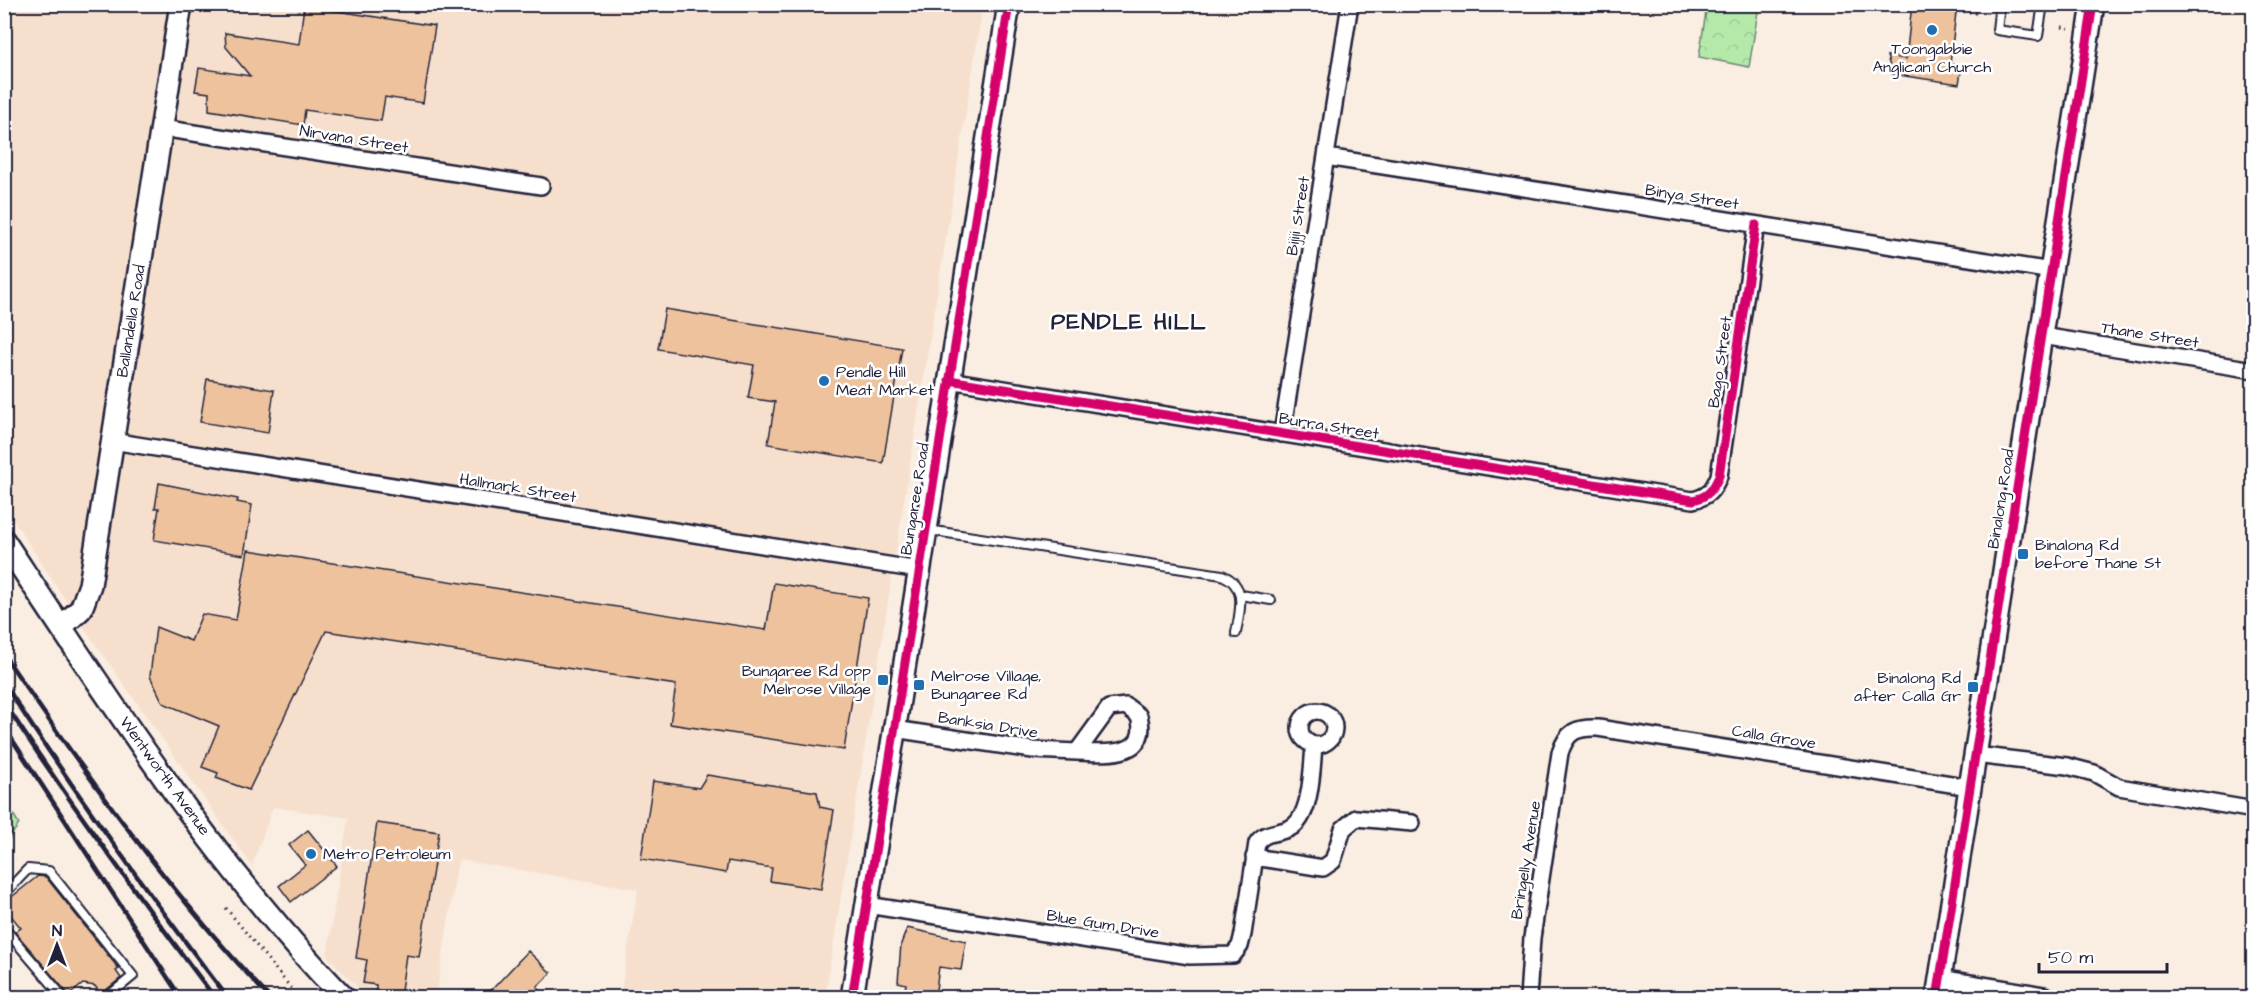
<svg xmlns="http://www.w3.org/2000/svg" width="2258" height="1002" viewBox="0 0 2258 1002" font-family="'Architects Daughter',sans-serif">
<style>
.built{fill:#f6e0cd}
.park{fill:url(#park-crowns);stroke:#6c8672;stroke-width:1.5}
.building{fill:#edc29d;stroke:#22223b;stroke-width:1.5}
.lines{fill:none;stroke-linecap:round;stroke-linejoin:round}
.lane-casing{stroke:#22223b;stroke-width:12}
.street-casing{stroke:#22223b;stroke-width:20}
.secondary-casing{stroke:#22223b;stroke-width:26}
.path{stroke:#22223b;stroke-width:3;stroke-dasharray:1.5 4.5;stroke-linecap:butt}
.lane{stroke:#fff;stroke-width:8}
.street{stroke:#fff;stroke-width:15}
.secondary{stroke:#fff;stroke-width:21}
.rail{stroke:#22223b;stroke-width:4.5}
.cycleway-casing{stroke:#fff;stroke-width:13}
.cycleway{stroke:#d6006c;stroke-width:9}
.poi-dot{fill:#1f6fb2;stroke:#fff;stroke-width:2}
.labels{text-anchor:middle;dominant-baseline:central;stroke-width:5;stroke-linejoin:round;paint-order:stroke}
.poi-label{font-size:16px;fill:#22223b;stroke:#fff;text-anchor:start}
.street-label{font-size:16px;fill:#22223b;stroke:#fff}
.district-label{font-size:22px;font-weight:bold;letter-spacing:1.5px;fill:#22223b;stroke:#fff}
</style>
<defs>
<pattern id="park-crowns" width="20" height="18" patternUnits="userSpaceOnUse" patternTransform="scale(1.5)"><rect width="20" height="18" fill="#b5e9aa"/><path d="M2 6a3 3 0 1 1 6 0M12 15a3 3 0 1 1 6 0" fill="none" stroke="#9bc893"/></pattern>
</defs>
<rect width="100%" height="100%" fill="#faede2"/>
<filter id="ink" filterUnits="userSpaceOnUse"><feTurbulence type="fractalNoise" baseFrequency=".0167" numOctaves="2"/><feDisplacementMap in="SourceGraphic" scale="12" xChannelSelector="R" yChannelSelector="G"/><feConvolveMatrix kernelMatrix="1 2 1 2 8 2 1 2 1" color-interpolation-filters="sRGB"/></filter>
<g filter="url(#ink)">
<path class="built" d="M5 5H983L825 997H620L638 889 458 860 436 997H367L327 956 348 818 273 807 252 866 75 615 5 507Z"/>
<path class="park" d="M1707 5H1759L1749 67 1699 57Z
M5 800 19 824 5 845Z"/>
<path class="building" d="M1912 4H1957L1950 64 1962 66 1959 84 1892 74 1887 56 1906 59Z
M304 6 435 26 423 103 385 97 381 121 305 110 303 125 209 110V93L195 91 199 68 250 76 226 47 225 33 299 44Z
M665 309 902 348 883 463 768 444 775 402 748 398 754 365 658 349Z
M207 379 274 390 268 433 200 422Z
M159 483 238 499 237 502 252 505 244 555 154 540 159 508H155Z
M248 550 766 630 774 583 868 598 844 750 670 724 676 685 326 631 249 790 216 778 218 773 202 767 219 726 163 703 150 676 156 627 191 641 202 614 236 620Z
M707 775 817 792 820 807 834 810 821 889 770 881 772 868 728 861 726 873 641 859 653 781 699 788Z
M377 823 439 832 419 957 406 955 400 998H386L387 992 376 991V985L363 983 367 960 356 958Z
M308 830 337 866 291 902 279 886 305 865 289 845Z
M38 876 46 877 119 969 116 971 121 978 106 990 100 993 95 986 83 984 69 995 15 932 21 928 4 907V903Z
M907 928 966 941 961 970 939 967 935 998 904 994 906 984 898 982 901 944Z
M528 951 551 973 537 987 548 998H484Z"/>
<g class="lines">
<defs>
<path id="lane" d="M2000 4 1997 30 2038 36 2043 4
M928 530 1222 575C1248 586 1240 610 1236 633
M1241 595 1271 600
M4 894 28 869 49 871 133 976 106 998
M4 928 64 998"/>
<path id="street" d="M161 128 541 186
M1326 157 2052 271
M2042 336 2254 370
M949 380 1693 500C1708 497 1713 490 1719 476L1756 225
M1282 434 1350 4
M112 441 919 570
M1300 728a17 17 0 1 1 34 0a17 17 0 1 1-34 0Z
M894 729 1033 750 1077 752 1109 708 1126 706 1139 716C1151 759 1103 753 1077 752
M1975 755 2067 766 2094 773 2119 787 2254 810
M1254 857 1323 868 1333 861 1343 829 1356 818 1412 823
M867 905 1190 956 1233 955 1240 946 1243 934 1257 843C1264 831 1279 834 1290 828 1312 818 1312 766 1314 745
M1528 998 1532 938 1560 753C1567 731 1577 727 1598 728L1970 787"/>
<path id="secondary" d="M4 541C107 697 214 864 344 998
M61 627 81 609 90 585 181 4
M1940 981 2044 998
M852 998 1009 4
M1937 998 2093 4"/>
</defs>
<use href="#lane" class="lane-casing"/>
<use href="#street" class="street-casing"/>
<use href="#secondary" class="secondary-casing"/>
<path class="path" d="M1957 10 1977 13
M2062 27 2069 28
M226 908 299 998"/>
<use href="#lane" class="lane"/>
<use href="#street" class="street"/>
<use href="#secondary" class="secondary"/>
<path class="rail" d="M4 655C86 775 170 893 270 998
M4 683C74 792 149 895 228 998
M4 702C70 804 142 901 215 998
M4 727 181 998"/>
<defs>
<path id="cycleway" d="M949 380 1693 500C1708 497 1713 490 1719 476L1756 225
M852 998 1009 4
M1937 998 2093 4"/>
</defs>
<use href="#cycleway" class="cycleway-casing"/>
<use href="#cycleway" class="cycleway"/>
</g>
</g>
<g class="poi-dot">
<circle cx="1932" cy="30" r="6"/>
<circle cx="824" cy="381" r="6"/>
<rect x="2017" y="548" width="12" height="12" rx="3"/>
<rect x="877" y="674" width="12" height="12" rx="3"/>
<rect x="913" y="679" width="12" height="12" rx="3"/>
<rect x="1967" y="681" width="12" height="12" rx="3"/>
<circle cx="311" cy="854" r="6"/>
</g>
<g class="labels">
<g class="poi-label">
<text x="1932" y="49" text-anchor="middle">Toongabbie<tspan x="1932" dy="18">Anglican Church</tspan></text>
<text x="836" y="372">Pendle Hill<tspan x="836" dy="18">Meat Market</tspan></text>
<text x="2035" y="545">Binalong Rd<tspan x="2035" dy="18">before Thane St</tspan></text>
<text x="871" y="671" text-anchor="end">Bungaree Rd opp<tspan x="871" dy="18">Melrose Village</tspan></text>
<text x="931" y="676">Melrose Village,<tspan x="931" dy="18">Bungaree Rd</tspan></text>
<text x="1961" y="678" text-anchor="end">Binalong Rd<tspan x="1961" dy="18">after Calla Gr</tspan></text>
<text x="323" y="854">Metro Petroleum</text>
</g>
<g class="street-label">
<text transform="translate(354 139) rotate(9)">Nirvana Street</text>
<text transform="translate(1692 197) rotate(9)">Binya Street</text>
<text transform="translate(1298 216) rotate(-81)">Bijiji Street</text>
<text transform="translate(131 321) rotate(-81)">Ballandella Road</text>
<text transform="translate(2150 335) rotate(9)">Thane Street</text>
<text transform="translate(1720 362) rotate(-82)">Bago Street</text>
<text transform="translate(1329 426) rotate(9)">Burra Street</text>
<text transform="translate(518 488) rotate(9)">Hallmark Street</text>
<text transform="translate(915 499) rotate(-81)">Bungaree Road</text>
<text transform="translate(2001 499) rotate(-81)">Binalong Road</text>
<text transform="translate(988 725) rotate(9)">Banksia Drive</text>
<text transform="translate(1774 737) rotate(9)">Calla Grove</text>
<text transform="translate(165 776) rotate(54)">Wentworth Avenue</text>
<text transform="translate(1526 860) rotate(-81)">Bringelly Avenue</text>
<text transform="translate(1103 924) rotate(9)">Blue Gum Drive</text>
</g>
<g class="district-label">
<text x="1129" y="322">PENDLE HILL</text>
</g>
</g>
<rect width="2258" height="1002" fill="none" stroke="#fff" stroke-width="24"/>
<rect x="12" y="12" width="2234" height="978" fill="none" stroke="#22223b" stroke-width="2" filter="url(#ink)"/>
<g transform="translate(57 945)" stroke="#ffffff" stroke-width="4.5" paint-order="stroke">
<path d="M0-4.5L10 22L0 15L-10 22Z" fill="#22223b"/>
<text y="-9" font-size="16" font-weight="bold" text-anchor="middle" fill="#22223b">N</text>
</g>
<path d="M2039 963v9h128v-9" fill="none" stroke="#22223b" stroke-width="3"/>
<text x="2048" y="963" font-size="18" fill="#22223b" stroke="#ffffff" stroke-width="4.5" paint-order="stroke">50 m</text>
</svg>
